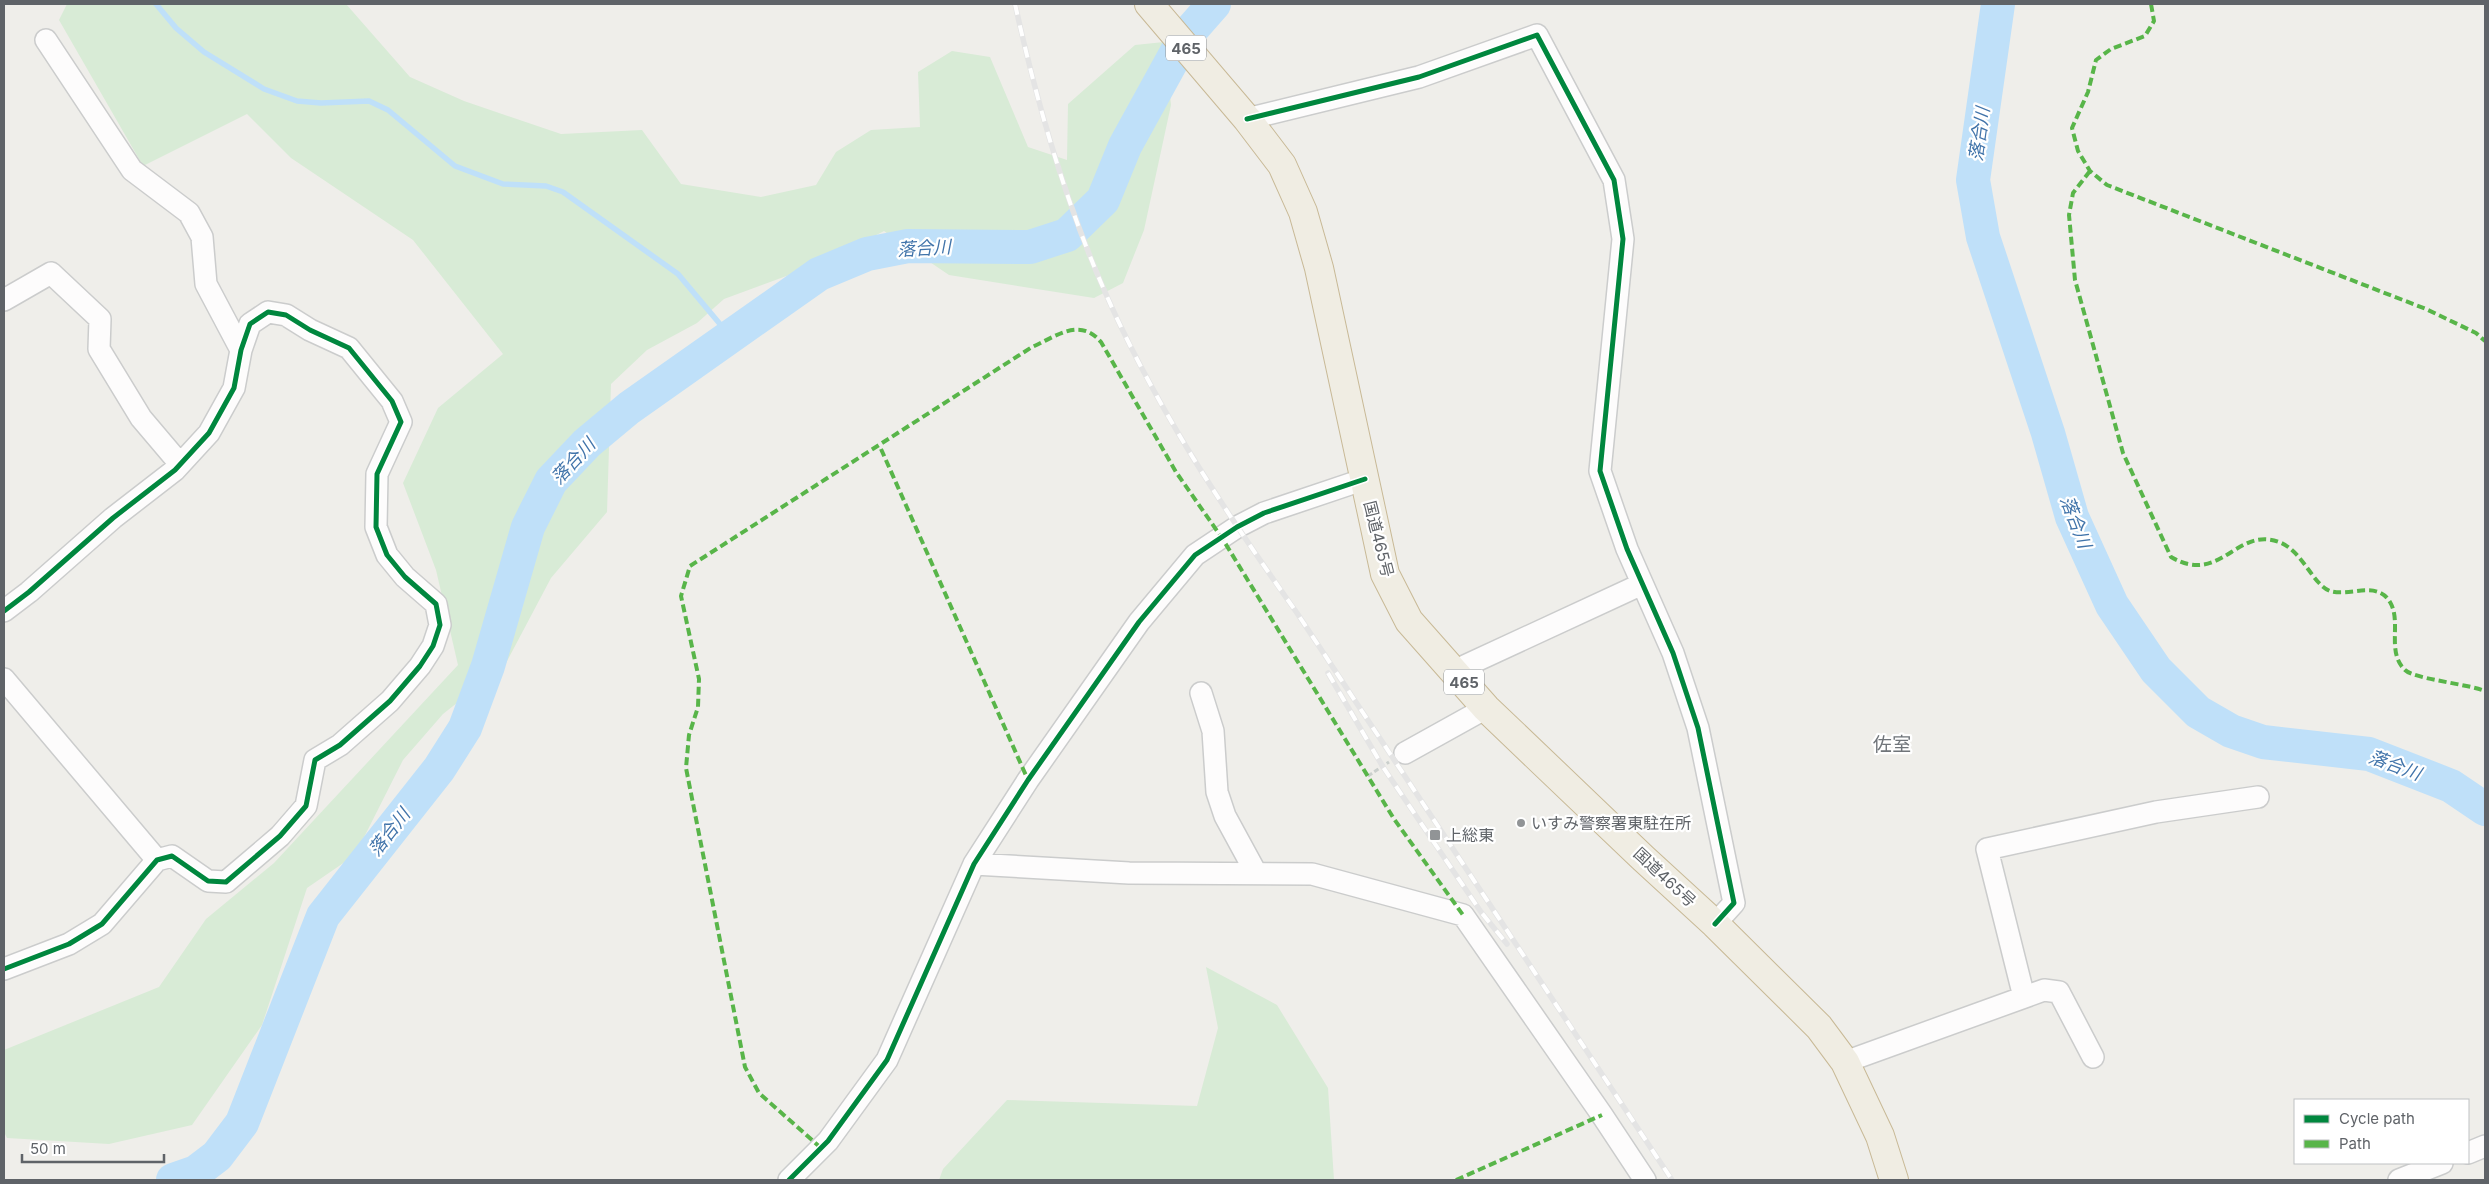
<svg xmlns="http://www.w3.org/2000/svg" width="2489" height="1184" viewBox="0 0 2489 1184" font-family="Inter,'Noto Sans JP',sans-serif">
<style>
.green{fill:#d8ebd6}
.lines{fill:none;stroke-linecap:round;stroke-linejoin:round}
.stream{stroke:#bfe0f9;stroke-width:5.5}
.river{stroke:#bfe0f9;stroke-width:34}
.street-casing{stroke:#cbcccc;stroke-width:24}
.highway-casing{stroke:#c8b996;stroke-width:30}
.path{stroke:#cacfcc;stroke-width:3;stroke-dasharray:5 2.5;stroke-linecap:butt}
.street{stroke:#fdfcfc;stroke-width:21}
.highway{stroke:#f0ede3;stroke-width:28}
.rail-casing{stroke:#e4e4e4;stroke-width:5.5}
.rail{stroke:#fff;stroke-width:4;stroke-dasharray:11;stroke-linecap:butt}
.quiet{stroke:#58b549;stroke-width:4;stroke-dasharray:8 4;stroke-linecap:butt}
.cycleway-casing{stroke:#fff;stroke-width:8}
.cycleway{stroke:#00873e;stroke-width:5}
.poi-dot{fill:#919496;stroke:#fff;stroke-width:2}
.labels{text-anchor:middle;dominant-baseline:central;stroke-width:4.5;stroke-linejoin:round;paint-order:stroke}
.shield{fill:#fff;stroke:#8f9295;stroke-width:1}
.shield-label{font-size:15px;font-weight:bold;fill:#5f6368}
.street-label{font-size:16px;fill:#5f6368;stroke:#fff}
.poi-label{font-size:16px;fill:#5f6368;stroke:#fff;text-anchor:start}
.water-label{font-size:18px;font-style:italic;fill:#4174aa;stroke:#fff}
.quarter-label{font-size:19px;fill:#70757a;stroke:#fff}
</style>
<rect width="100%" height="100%" fill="#efeeea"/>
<path class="green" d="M67 4H346L410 77 464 101 561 134 642 130 681 184 761 197 816 185 836 152 871 130 920 127 918 72 952 51 990 57 1028 147 1067 160 1068 104 1135 45 1164 42 1171 105 1144 230 1123 283 1094 298 949 275 884 231 827 261 724 299 697 323 647 350 611 384 607 512 551 578 505 665 443 714 403 760 355 855 307 888 262 1025 192 1125 109 1144 7 1138 4 1132V1050L159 987 206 919 274 863 458 665 436 570 403 483 438 408 503 354 413 240 291 158 247 114 143 166 59 20Z
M1206 967 1277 1005 1328 1088 1334 1180H939L943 1169 1007 1100 1197 1106 1218 1028Z"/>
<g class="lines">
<path class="stream" d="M156 4 176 28 204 52 264 89 297 101 321 103 369 101 388 110 455 166 503 184 546 186 563 192 678 274 730 336"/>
<path class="river" d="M1998 4 1973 180 1983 237 2048 433 2072 517 2112 605 2156 670 2198 712 2231 731 2263 742 2369 754 2451 786 2485 809
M173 1180 196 1172 217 1156 242 1123 323 916 439 769 465 728 488 666 528 527 551 481 587 443 629 408 819 274 867 254 908 246 1030 247 1067 235 1103 200 1125 146 1185 37 1214 4"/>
<defs>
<path id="street" d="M46 40 132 170 189 213 202 237 206 284 241 350
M1247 119 1419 77 1537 35 1614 180 1623 239 1600 471 1627 549 1673 653 1698 728 1734 903 1715 924
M4 300 51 273 100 319 99 349 141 418 180 464
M4 611 29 592 113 518 175 470 209 433 234 388 241 350 250 324 268 312 286 315 310 330 349 348 392 401 401 422 377 474 376 527 387 555 405 577 436 604 440 625 433 646 420 666 390 701 340 745 315 760 306 806 280 836 226 882 208 881 172 856 157 860 102 924 69 944 4 969
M1454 671 1642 584
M4 679 157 860
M1201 693 1213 731 1217 792 1225 816 1256 873
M1405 753 1486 708
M974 864 1129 873 1312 874 1463 915 1602 1115 1645 1180
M2024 997 1987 849 2156 812 2258 797
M1845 1062 2044 990 2059 992 2093 1057
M2468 1153 2485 1146
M789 1180 828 1141 887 1060 974 864 1028 780 1139 622 1195 555 1237 527 1264 513 1365 479
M2399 1180 2442 1163"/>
<path id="highway" d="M1149 4 1247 119 1282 165 1303 212 1319 268 1385 574 1409 621 1486 708 1643 858 1715 924 1819 1027 1845 1062 1880 1136 1894 1180"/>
</defs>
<use href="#street" class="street-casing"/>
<use href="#highway" class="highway-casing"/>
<path class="path" d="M1368 776 1389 762"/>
<use href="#street" class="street"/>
<use href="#highway" class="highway"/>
<defs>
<path id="rail" d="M1015 4C1036 99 1063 195 1102 285 1152 402 1224 510 1297 613L1672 1180
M1328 673 1383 767 1481 912 1507 944"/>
</defs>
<use href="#rail" class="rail-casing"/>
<use href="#rail" class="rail"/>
<path class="quiet" d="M2151 4 2154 21 2145 36 2111 49 2096 60 2088 92 2072 128 2078 151 2090 171 2107 185 2426 309 2476 333 2485 341
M2090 171 2073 193 2069 215 2075 280 2123 453 2171 557C2221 586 2236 526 2279 542 2303 551 2312 584 2330 591 2349 597 2377 580 2390 602 2402 622 2386 652 2405 670 2414 679 2468 684 2485 691
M881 449 1028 780
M821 1148 759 1093 745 1067 686 768 689 735 698 707 699 679 681 596 690 566 1032 347C1057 336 1080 317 1101 342L1176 472 1222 538 1394 819 1463 915
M1456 1180 1602 1115"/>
<defs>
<path id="cycleway" d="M1247 119 1419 77 1537 35 1614 180 1623 239 1600 471 1627 549 1673 653 1698 728 1734 903 1715 924
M4 611 29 592 113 518 175 470 209 433 234 388 241 350 250 324 268 312 286 315 310 330 349 348 392 401 401 422 377 474 376 527 387 555 405 577 436 604 440 625 433 646 420 666 390 701 340 745 315 760 306 806 280 836 226 882 208 881 172 856 157 860 102 924 69 944 4 969
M789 1180 828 1141 887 1060 974 864 1028 780 1139 622 1195 555 1237 527 1264 513 1365 479"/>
</defs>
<use href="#cycleway" class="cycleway-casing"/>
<use href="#cycleway" class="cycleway"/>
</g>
<g class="poi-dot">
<circle cx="1521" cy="823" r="5"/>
<rect x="1429" y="829" width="12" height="12" rx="2.5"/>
</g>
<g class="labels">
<g class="shield">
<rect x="1166" y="35.5" width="40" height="25" rx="4"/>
<rect x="1444" y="669.5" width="40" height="25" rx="4"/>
</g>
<g class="shield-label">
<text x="1186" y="48">465</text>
<text x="1464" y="682">465</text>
</g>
<g class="street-label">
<text transform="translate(1379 539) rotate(76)">国道465号</text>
<text transform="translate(1665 877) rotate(43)">国道465号</text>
</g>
<g class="poi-label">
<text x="1531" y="823">いすみ警察署東駐在所</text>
<text x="1446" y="835">上総東</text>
</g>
<g class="water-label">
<text transform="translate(1979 134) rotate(-82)">落合川</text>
<text transform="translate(924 248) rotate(-3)">落合川</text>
<text transform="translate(573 461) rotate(-47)">落合川</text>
<text transform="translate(2076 522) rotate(69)">落合川</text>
<text transform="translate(2395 765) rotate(20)">落合川</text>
<text transform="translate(389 832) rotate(-52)">落合川</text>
</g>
<g class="quarter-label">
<text x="1892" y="744">佐室</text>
</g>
</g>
<rect width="2489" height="1184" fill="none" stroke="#5f6368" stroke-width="10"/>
<rect x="2294" y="1099" width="175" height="65" fill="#ffffff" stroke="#bfc1c3"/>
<rect x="2304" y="1115" width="25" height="8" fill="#00873e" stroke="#bfc1c3"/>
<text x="2339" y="1124" font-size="15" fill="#5f6368">Cycle path</text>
<rect x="2304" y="1140" width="25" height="8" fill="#58b549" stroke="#bfc1c3"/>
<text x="2339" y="1149" font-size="15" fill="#5f6368">Path</text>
<path d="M22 1154v8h142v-8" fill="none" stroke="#5f6368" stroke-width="2.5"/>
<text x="30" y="1154" font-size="15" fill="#5f6368" stroke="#ffffff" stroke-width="4" paint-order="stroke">50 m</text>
</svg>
